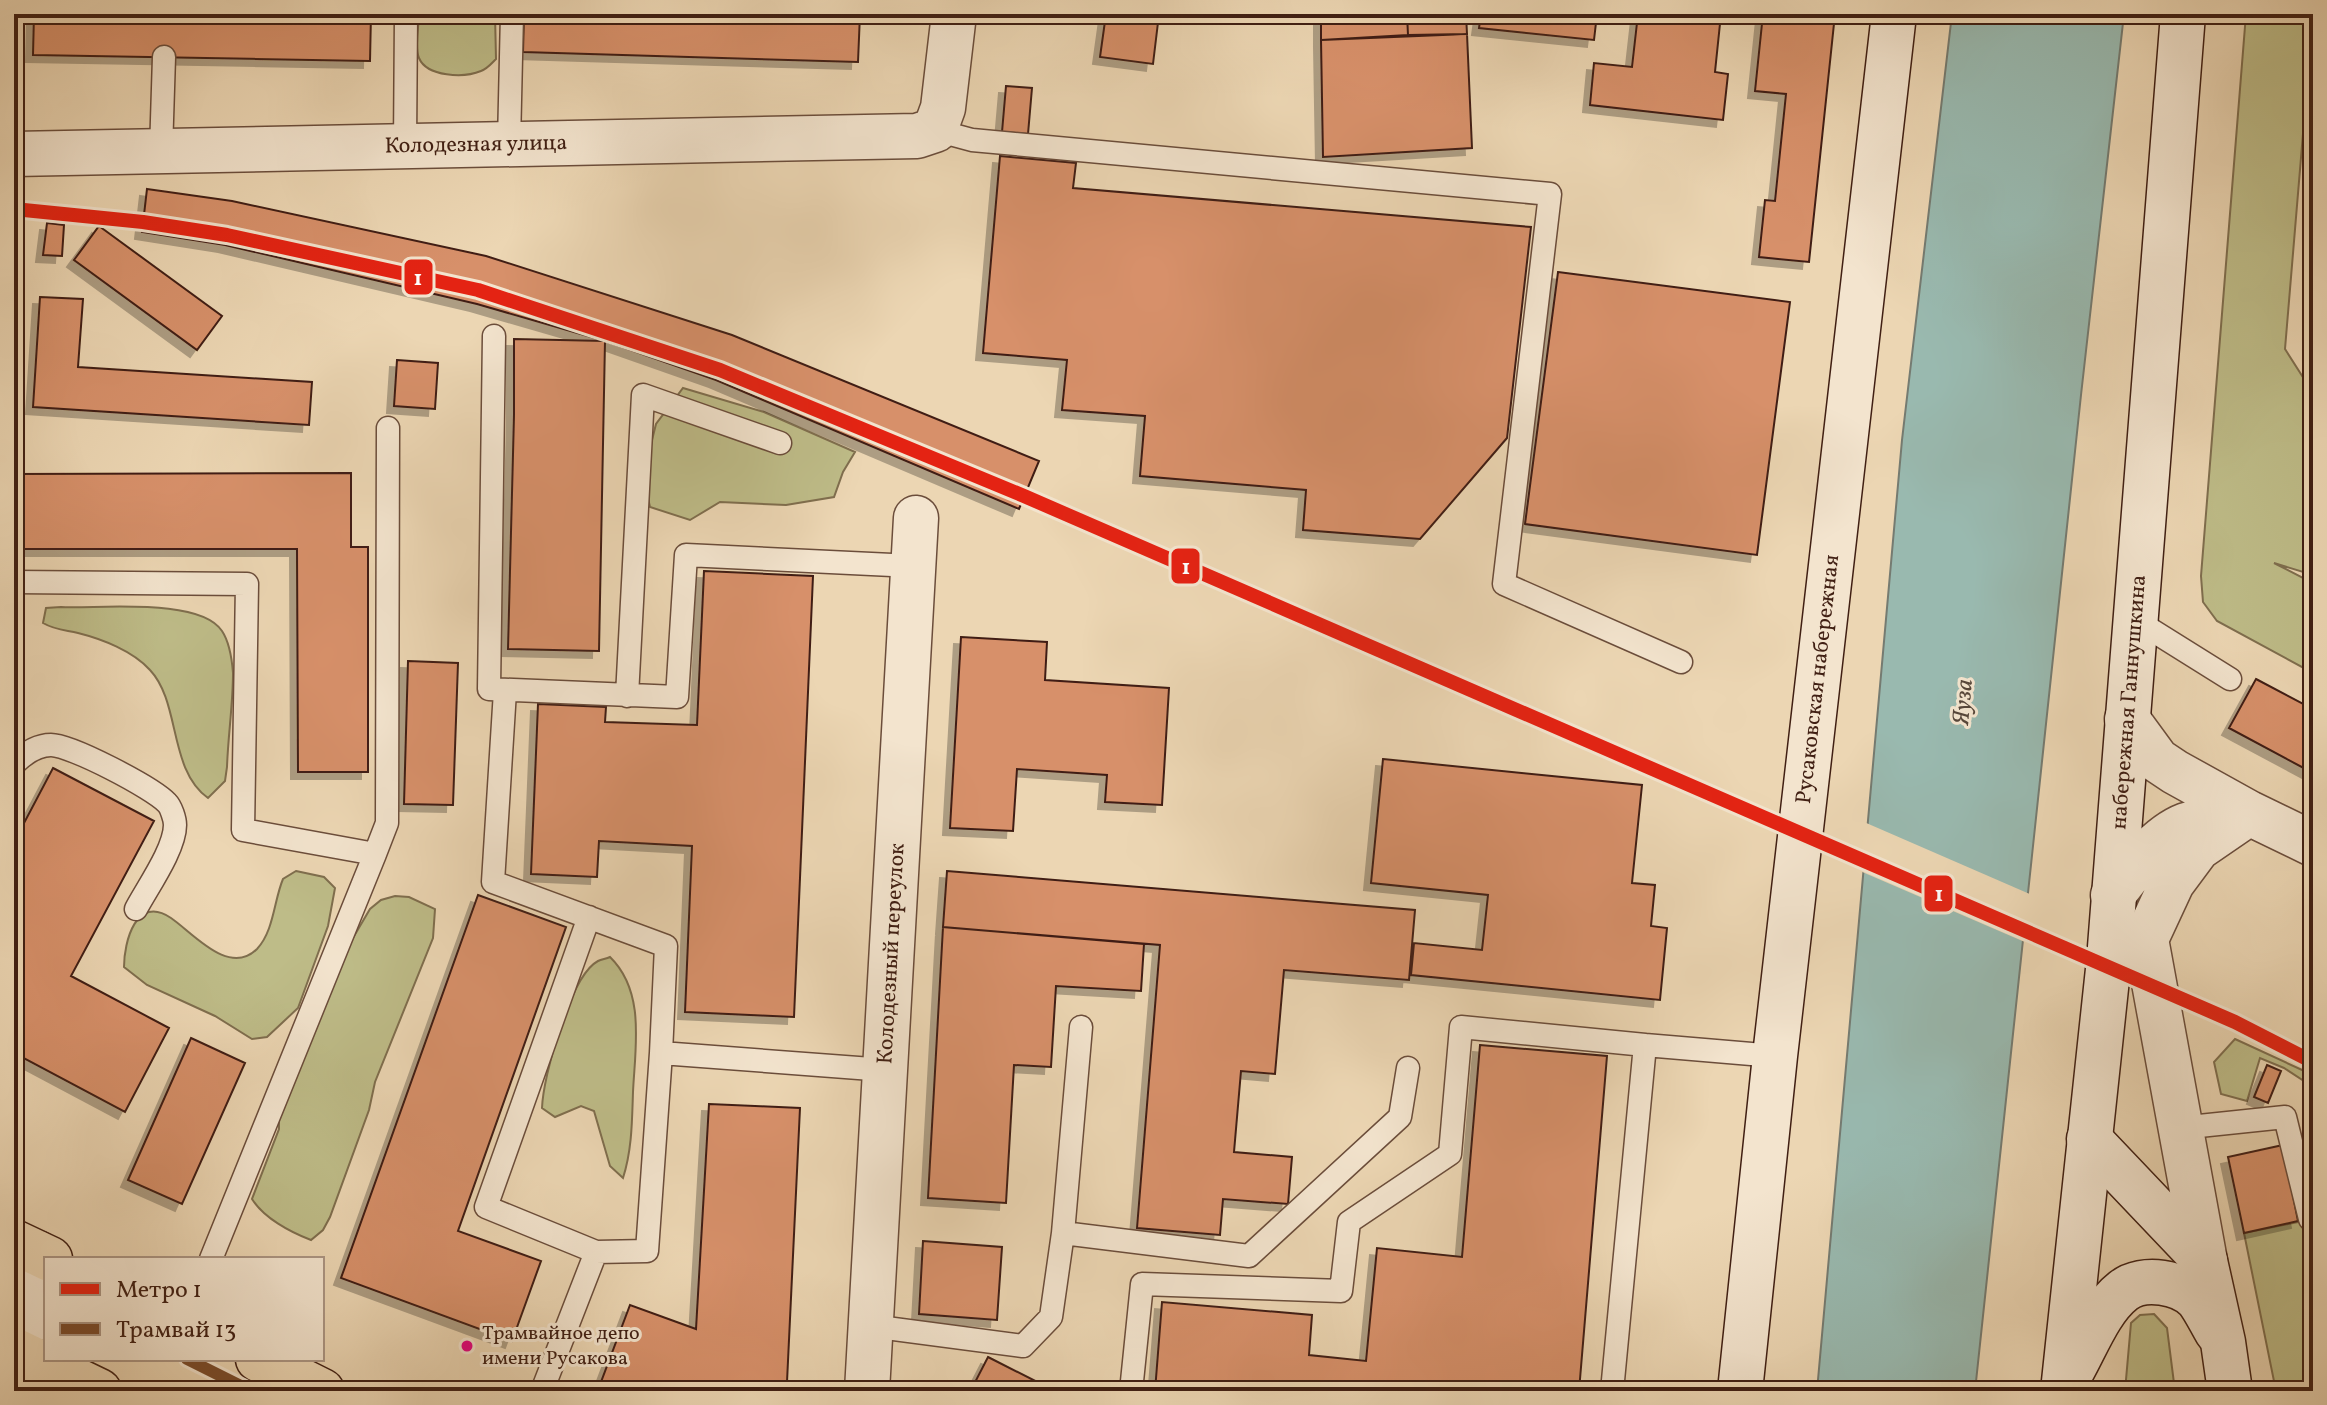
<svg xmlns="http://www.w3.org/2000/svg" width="2327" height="1405" viewBox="0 0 2327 1405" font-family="Vollkorn,serif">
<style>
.green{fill:#bebc88;stroke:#7f6e4e;stroke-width:2}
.water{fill:#99b9af;stroke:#757b71;stroke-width:2}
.pier{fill:#ecd6b3}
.building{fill:#d7906a;stroke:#401f13;stroke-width:2;filter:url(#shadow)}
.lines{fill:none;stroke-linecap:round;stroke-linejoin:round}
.service-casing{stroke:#6b4d3b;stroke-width:25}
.minor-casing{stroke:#6b4d3b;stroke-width:47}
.tertiary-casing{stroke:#6b4d3b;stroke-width:47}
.secondary-casing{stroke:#401f13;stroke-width:47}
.primary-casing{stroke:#401f13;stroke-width:47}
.service{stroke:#f3e4ce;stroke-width:22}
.minor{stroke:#f3e4ce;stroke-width:44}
.tertiary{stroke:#f3e4ce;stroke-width:44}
.secondary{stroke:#f3e4ce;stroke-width:44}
.primary{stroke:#ecd6b3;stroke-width:44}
.tram-1-casing{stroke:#f3e4ce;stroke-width:18}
.tram-1{stroke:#7a4b2a;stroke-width:12}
.metro-1-casing{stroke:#f3e4ce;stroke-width:20}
.metro-1{stroke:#e42313;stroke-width:14}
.bus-dot{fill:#e5007d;stroke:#f3e4ce;stroke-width:3}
.labels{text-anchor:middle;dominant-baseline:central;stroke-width:6;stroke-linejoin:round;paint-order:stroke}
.bus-label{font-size:20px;fill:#401f13;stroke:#f3e4ce;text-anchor:start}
.street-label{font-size:22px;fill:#401f13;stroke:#f3e4ce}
.water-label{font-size:24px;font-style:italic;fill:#56463a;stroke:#f3e4ce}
.line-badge{stroke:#f3e4ce;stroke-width:3}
.badge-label{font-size:22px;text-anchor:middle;font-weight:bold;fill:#fff}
</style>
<defs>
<filter id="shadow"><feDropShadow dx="-7" dy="7" stdDeviation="0" flood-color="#0004"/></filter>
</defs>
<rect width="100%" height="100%" fill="#ecd6b3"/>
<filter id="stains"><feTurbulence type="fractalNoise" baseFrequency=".0025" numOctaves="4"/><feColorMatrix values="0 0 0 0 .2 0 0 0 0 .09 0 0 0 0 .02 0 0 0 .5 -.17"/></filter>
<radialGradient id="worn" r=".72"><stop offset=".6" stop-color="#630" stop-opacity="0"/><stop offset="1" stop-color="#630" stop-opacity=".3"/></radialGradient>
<path class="green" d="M419 14H495L496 59C491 64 487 69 481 71 464 78 427 77 419 58 414 47 419 26 419 14Z
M2246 14H2313L2285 349 2313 393V575L2274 563 2313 583V673L2217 621 2203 602 2201 576Z
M683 388 764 412 855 452 843 472 834 497 786 505 720 502 690 520 650 507 643 476 656 424Z
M61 607C98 609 200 597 222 631 230 643 232 660 233 673 233 704 228 736 227 767L225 781 208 798C168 769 181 703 150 670 133 651 102 639 78 633 65 630 55 630 43 623L46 608Z
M296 871 324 877 335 888 328 926 298 1008 267 1037 252 1039 215 1016 147 985 124 967C124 942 136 894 171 918 193 933 229 977 257 949 274 931 274 900 283 879Z
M395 896 409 897 435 909 433 938 375 1082 369 1110 330 1217 323 1230 311 1240C290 1232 264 1218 252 1199L279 1129V1099L340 960 370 909 381 900Z
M610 957C646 992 635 1048 633 1092 632 1121 632 1150 623 1178L610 1166 594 1111 581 1106 555 1117 542 1108C543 1077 570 976 598 961 602 959 606 959 610 957Z
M2235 1039 2313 1075V1087L2284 1068 2260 1058 2247 1101 2221 1094 2214 1062Z
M2313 1219V1391H2276L2244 1233Z
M2154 1314 2167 1328 2175 1391H2125L2131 1323 2140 1315Z"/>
<path class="water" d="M1952 14H2124L2081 395 1975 1391H1817L1902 440Z"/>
<path class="pier" d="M1864 822 2032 895 2027 943 1860 871Z"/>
<path class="building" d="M34 14H371L370 61 33 55Z
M524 14H860L858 62 523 52Z
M1106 14H1159L1153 64 1100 57Z
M1321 14H1407L1408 35 1321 40Z
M1407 14H1466L1467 34 1408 35Z
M1481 14H1597L1594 40 1479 28Z
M1638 14H1721L1715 72 1728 74 1723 120 1590 105 1594 63 1632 67Z
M1763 14H1835L1809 262 1759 257 1765 200 1775 201 1786 94 1755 91Z
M1467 34 1472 148 1323 157 1321 40Z
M1006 86 1032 88 1028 134 1002 132Z
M1000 156 1076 163 1073 188 1531 227 1507 438 1420 539 1303 530 1306 490 1140 476 1145 416 1062 410 1067 360 983 353Z
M147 189 232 201 486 256 732 335 1039 461 1019 509 716 380 605 341 477 304 225 245 142 232Z
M47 223 64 225 62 256 43 255Z
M99 226 222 316 197 350 74 260Z
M1558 272 1790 302 1757 555 1525 524Z
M40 297 83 299 78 367 312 382 309 425 33 407Z
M514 339 605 341 599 651 508 649 514 415Z
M397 360 438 363 435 409 394 406Z
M351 473V547H368V772H298L297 549H14V474Z
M704 571 813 576 794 1017 685 1012 692 846 599 841 597 877 531 874 538 704 606 707 605 722 697 725Z
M961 637 1047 642 1045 680 1169 688 1162 805 1105 802 1107 775 1017 769 1013 831 950 828Z
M408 661 458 663 453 805 404 804Z
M2256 679 2313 709V773L2229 728Z
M1383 759 1642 785 1632 883 1655 885 1651 926 1667 928 1660 1000 1411 975 1414 943 1482 950 1488 895 1371 883Z
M53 768 154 821 71 976 169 1028 125 1112 14 1053V842Z
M947 871 1415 910 1409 980 1284 970 1275 1074 1241 1071 1234 1152 1292 1157 1288 1204 1223 1199 1220 1235 1137 1228 1160 945 943 927Z
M478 895 566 927 458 1231 541 1261 512 1341 341 1278Z
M943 927 1144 944 1141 991 1056 986 1051 1067 1014 1065 1006 1203 928 1198Z
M191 1038 245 1063 182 1204 128 1180Z
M1480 1045 1607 1056 1579 1391H1155L1162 1302 1312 1315 1309 1355 1366 1361 1377 1248 1462 1257Z
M2267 1065 2281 1071 2268 1103 2254 1097Z
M709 1104 800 1108 787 1382 774 1391H601L598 1390 630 1305 696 1329Z
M2283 1145 2298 1221 2244 1233 2228 1157Z
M923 1241 1002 1247 997 1320 919 1314Z
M988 1357 1055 1391 971 1390Z"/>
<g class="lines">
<defs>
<path id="service" d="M935 130 972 140 1550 194 1504 584 1681 662
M509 143 512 14
M405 146 406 14
M161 151 164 57
M494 336 489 689 677 697 686 555 913 566
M14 582 247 584 243 830 375 854 211 1259
M2134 619 2230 679
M505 691 493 882 666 946 661 1053 885 1070
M627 696 643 395 780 443
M14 764C23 755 37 745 51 745 71 745 153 788 167 803 171 807 175 819 175 825 175 849 147 888 136 909
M375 854 387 823 388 428
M589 917 486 1207 596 1252 647 1251 661 1053
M1645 1045 1775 1056
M2180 1128 2285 1117 2310 1219
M1063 1233 1081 1027
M871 1326 1023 1346 1051 1317 1063 1233 1249 1256 1400 1117 1408 1068
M542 1391 596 1252
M1131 1391 1142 1284 1341 1291 1349 1222 1450 1154 1461 1027 1645 1045 1612 1391"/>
<g id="minor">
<path id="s1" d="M14 154 917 136 935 130 943 108 954 14"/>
<path d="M14 1388 18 1352 37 1253"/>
<path id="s2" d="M867 1391 916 518"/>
</g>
<path id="tertiary" d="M2127 719 2157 760 2175 772 2249 813 2313 844
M2113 895C2131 871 2157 836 2186 825 2197 821 2211 820 2223 818
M2205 1261 2146 939 2172 883 2198 848 2249 813"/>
<g id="secondary">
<path d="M2089 1139 2205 1261 2223 1342 2230 1391"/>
<path d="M2073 1369C2087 1344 2100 1309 2123 1291 2143 1275 2182 1282 2198 1300 2205 1309 2211 1322 2217 1332"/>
<path id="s3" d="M1740 1391 1775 1056 1894 14"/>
<path id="s4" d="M2063 1391 2109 960 2183 14"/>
</g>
<path id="primary" d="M14 1242 50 1259
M14 1350 99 1391
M258 1359 322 1391"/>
</defs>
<use href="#service" class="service-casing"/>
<use href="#minor" class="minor-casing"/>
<use href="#tertiary" class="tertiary-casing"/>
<use href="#secondary" class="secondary-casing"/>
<use href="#primary" class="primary-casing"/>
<use href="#service" class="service"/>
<use href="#minor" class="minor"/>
<use href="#tertiary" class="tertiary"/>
<use href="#secondary" class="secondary"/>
<use href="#primary" class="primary"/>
<defs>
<path id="tram-1" d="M187 1359 251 1391"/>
</defs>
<use href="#tram-1" class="tram-1-casing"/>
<use href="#tram-1" class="tram-1"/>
<defs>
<path id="metro-1" d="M14 209 143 222 227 235 478 290 720 370 1024 496 2235 1022 2313 1062"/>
</defs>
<use href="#metro-1" class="metro-1-casing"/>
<use href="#metro-1" class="metro-1"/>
</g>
<circle class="bus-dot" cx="467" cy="1346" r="7"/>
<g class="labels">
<g class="bus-label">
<text x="482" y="1334">Трамвайное депо<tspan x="482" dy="25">имени Русакова</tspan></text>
</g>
<g class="street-label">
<text stroke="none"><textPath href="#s1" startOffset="462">Колодезная улица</textPath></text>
<text stroke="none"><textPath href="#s3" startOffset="716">Русаковская набережная</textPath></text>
<text stroke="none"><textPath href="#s4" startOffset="692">набережная Ганнушкина</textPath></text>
<text stroke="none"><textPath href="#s2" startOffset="438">Колодезный переулок</textPath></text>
</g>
<g class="water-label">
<text transform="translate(1964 702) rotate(-85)">Яуза</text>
</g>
</g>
<g class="line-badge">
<rect x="403" y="258" width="31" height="38" rx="8" fill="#e42313"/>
<rect x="1170" y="547" width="31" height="38" rx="8" fill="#e42313"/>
<rect x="1923" y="874" width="31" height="39" rx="8" fill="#e42313"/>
</g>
<g class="badge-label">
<text x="418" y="285">1</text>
<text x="1186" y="574">1</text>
<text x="1939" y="901">1</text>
</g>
<rect width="2327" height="1405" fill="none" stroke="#ecd6b3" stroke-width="48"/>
<rect x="16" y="16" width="2295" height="1373" fill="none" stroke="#401f13" stroke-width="4"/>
<rect x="24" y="24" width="2279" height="1357" fill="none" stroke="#401f13" stroke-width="2"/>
<rect x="44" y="1257" width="280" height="104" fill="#f3e4ce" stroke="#ab9583" stroke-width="2"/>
<rect x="60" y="1283" width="40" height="12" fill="#e42313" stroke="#ab9583" stroke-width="2"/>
<text x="116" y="1297" font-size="24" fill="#401f13">Метро 1</text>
<rect x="60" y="1323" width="40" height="12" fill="#7a4b2a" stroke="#ab9583" stroke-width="2"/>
<text x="116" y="1337" font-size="24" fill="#401f13">Трамвай 13</text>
<rect width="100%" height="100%" filter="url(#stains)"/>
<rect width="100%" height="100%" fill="url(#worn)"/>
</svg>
